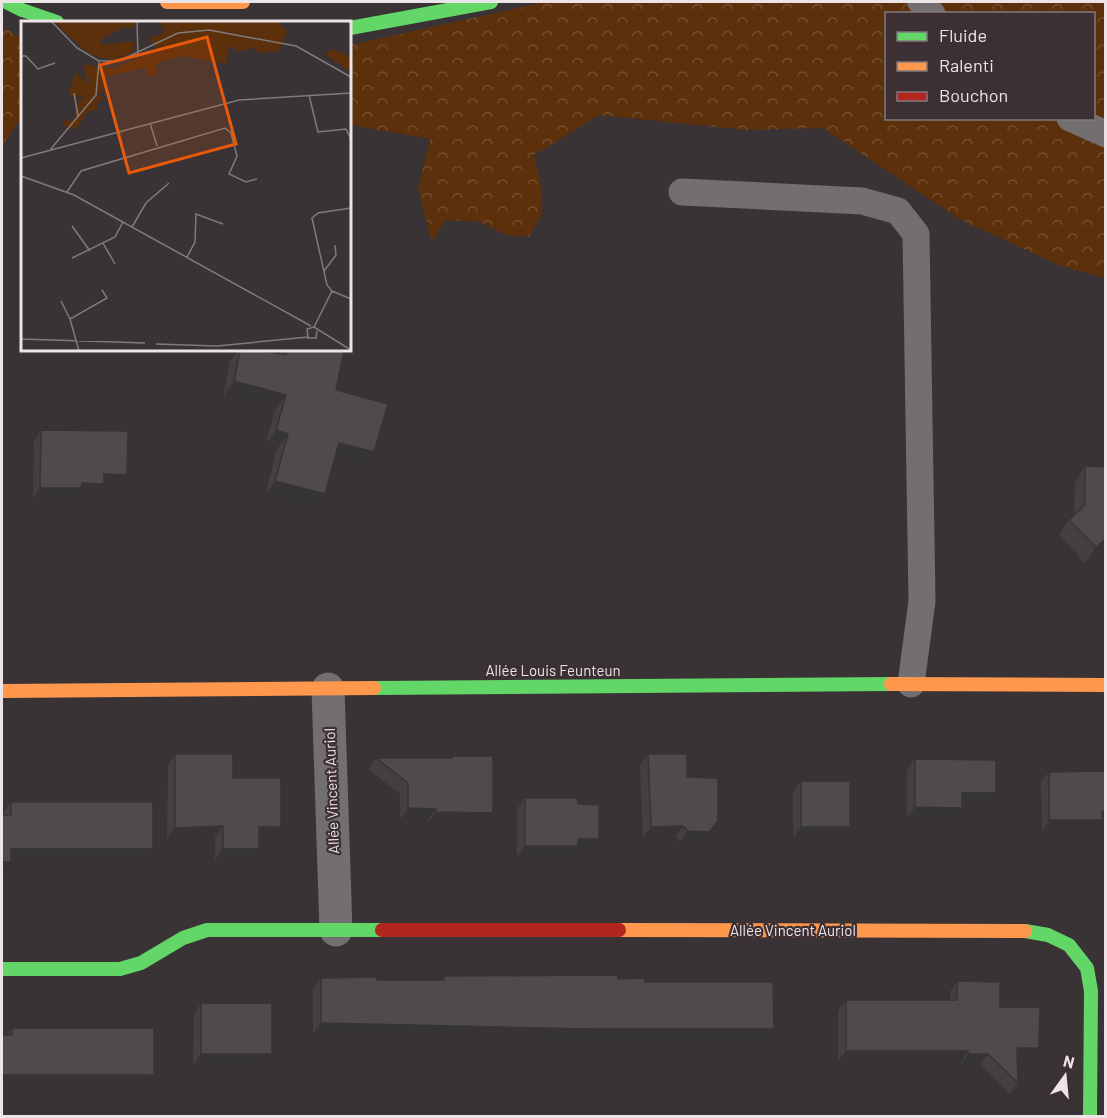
<svg xmlns="http://www.w3.org/2000/svg" width="1107" height="1118" viewBox="0 0 1107 1118" font-family="Barlow,sans-serif">
<style>
.forest{fill:url(#forest-crowns);fill-rule:evenodd}
.lines{fill:none;stroke-linecap:round;stroke-linejoin:round}
.lane{stroke:#736e70;stroke-width:27}
.street{stroke:#736e70;stroke-width:33}
.fast{stroke:#63d668;stroke-width:14}
.slow{stroke:#ff974d;stroke-width:14}
.jam{stroke:#b3261e;stroke-width:14}
.wall{fill:#444041}
.shaded-wall{fill:#373435}
.building{fill:#4f4a4c;stroke:#373435;stroke-width:1.5}
.labels{text-anchor:middle;dominant-baseline:central;stroke-width:4.5;stroke-linejoin:round;paint-order:stroke}
.street-label{font-size:15px;fill:#ece4e6;stroke:#3c3034}
.inset-road{fill:none;stroke:#817a7c;stroke-width:1.5}
.view{fill:#e8590c;fill-opacity:0.15;stroke:#e8590c;stroke-width:3}
.inset-edge{fill:none;stroke:#ece4e6;stroke-width:3}
</style>
<defs>
<pattern id="forest-crowns" width="20" height="18" patternUnits="userSpaceOnUse" patternTransform="scale(1.5)"><rect width="20" height="18" fill="#5c300b"/><path d="M2 6a3 3 0 1 1 6 0M12 15a3 3 0 1 1 6 0" fill="none" stroke="#744e2f"/></pattern>
</defs>
<rect width="100%" height="100%" fill="#393335"/>
<path class="forest" d="M545 2H1105V278L1061 266 961 220 823 128 746 130 599 115 534 155 542 191 541 216 529 237 506 235 480 222 445 220 432 242 418 189 430 139 350 125V45ZM886 14H1094V118H886Z
M2 27 22 38V116L2 146Z"/>
<g class="lines">
<path class="lane" d="M921 2 932 14
M1070 118 1106 134
M682 192 862 201 898 211 916 234 922 601 911 684"/>
<path class="street" d="M328 689 336 930"/>
<path class="fast" d="M6 2 22 10 57 22
M350 28 491 2
M374 688 891 684
M1025 931 1048 935 1069 945 1087 968 1091 991 1090 1116
M2 969H120L141 963 183 938 207 930H382"/>
<path class="slow" d="M167 2H243
M891 684 1106 685
M2 691 374 688
M619 930 1025 931"/>
<path class="jam" d="M382 930H619"/>
</g>
<path class="wall" d="M239 350H258L279 354 280 350H344L336 390 363 468 334 460 325 494 314 509 265 496 277 449 265 445 275 410 223 397 230 361Z
M41 430 119 485H103L97 494H78L74 499H33L34 441Z
M1085 466 1106 467V545L1085 563 1059 535 1069 520 1074 515 1075 482Z
M175 754 233 778 273 838H259V849L252 860H215V837L167 839 168 765Z
M648 754 687 777 710 832 701 843 680 842 675 837 643 838 640 765Z
M452 756 486 823H428V820L400 819V794L368 769 376 758H451Z
M915 759 996 793 989 804H962L954 818H907V769Z
M1049 772 1106 822H1101L1094 831H1042L1041 782Z
M801 781 850 827 843 838H793V792Z
M525 798 578 804 591 850H575L570 857H517V809Z
M11 802 153 849 145 860H11L3 873H2V815H3V813Z
M444 976 618 979 645 982 774 1029 766 1040H581L313 1034V989L321 978 377 980H441Z
M957 981 1000 1007 1039 1048 1032 1059H1017L1018 1083 1010 1094 980 1064 961 1065V1062L838 1061V1011L846 1000H950V992Z
M201 1003 265 1065H193L194 1014Z
M12 1028 146 1086H2V1035H7Z"/>
<path class="shaded-wall" d="M234 381 286 395 275 410 223 397Z
M276 430 288 434 277 449 265 445Z
M339 443 374 452 363 468 328 458Z
M104 474 127 475 119 485H103L97 494H78L74 499H33L40 488 82 483Z
M275 481 325 494 314 509 265 496Z
M1106 539V545L1085 563 1096 547Z
M962 793H996L989 804H954Z
M915 807 962 808 954 818H907Z
M408 808 436 809 428 820 400 819Z
M1102 811H1106V822H1101L1094 831H1042L1049 820Z
M436 812 493 813 486 823H428Z
M718 821 701 843 680 842 688 831Z
M223 826 215 837 167 839 175 828Z
M683 826 675 837 643 838 651 827Z
M259 827H281L273 838H251Z
M801 827H850L843 838H793Z
M578 839H599L591 850H575L570 857H517L525 846Z
M11 849H153L145 860H3Z
M223 849H259L252 860H215Z
M2 862H11L3 873H2Z
M321 1023 774 1029 766 1040H581L313 1034Z
M1017 1048H1039L1032 1059H1009Z
M846 1051H968L961 1062 838 1061Z
M201 1054H272L265 1065H193Z
M968 1054H988L980 1064 961 1065Z
M2 1075H154L146 1086H2Z"/>
<path class="building" d="M240 350H258L286 355 287 350H344L336 390 388 404 374 452 339 443 325 494 275 481 288 434 276 430 286 395 234 381Z
M41 430 128 431 127 475 104 474V484L82 483 81 488H40Z
M1085 466 1106 467V539L1096 547 1069 520 1085 505Z
M175 754H233V778H281V827H259V849H223V826L175 828Z
M648 754H687V777L718 778V821L709 832 688 831 683 826 651 827Z
M452 756H493V813L436 812V809L408 808V783L376 758H452Z
M915 759 996 760V793H962V808L915 807Z
M1106 771V811H1102V820H1049V772Z
M801 781H850V827H801Z
M525 798H577L578 804 599 805V839H578V846H525Z
M11 802H153V849H11V862H2V815H11Z
M618 975V979L645 978V982H773L774 1029H588L321 1023V978L377 977V980H444V976Z
M957 981 1000 982V1007H1040L1039 1048H1017L1018 1083 988 1054H968V1051H846V1000H957Z
M201 1003H272V1054H201Z
M12 1028H154V1075H2V1035H12Z"/>
<g class="labels">
<g class="street-label">
<text x="553" y="670">Allée Louis Feunteun</text>
<text transform="translate(331 791) rotate(-92)">Allée Vincent Auriol</text>
<text x="793" y="930">Allée Vincent Auriol</text>
</g>
</g>
<g transform="translate(21 21)">
<rect width="330" height="330" fill="#393335"/>
<path d="M32 0H113V6L101 7 79 19 81 24 114 20 112 31 94 38H83L67 32ZM144 0H255L266 10 258 30 238 32 233 26 217 31 208 24 205 43 162 35 140 40 135 45 136 53 127 56 124 47 85 55 82 70 76 75H83L76 83 77 88 67 91 54 109 43 104V100L56 98 53 95 57 81 65 77 49 74V68L55 51 67 64 62 43 92 48 137 28 128 17 143 12 140 2ZM312 28 330 36V51L304 33Z" fill="#5c300b"/>
<path class="inset-road" d="M30 0 56 27 78 40H98L157 12 188 9 275 25 330 56M116 0 117 36M0 35H5L17 48 34 42M53 72 57 95M288 74 297 111 325 108 330 118M129 102 136 125M29 129 75 74 78 40M0 137 218 79 330 72M0 155 53 174 290 305M46 171 60 150 204 107 210 112 216 135 208 153 225 161 236 158M51 205 69 230M111 206 125 182 148 162M82 222 94 243M166 236 174 221 175 193 202 203M51 237 94 216 102 201M303 250 315 234 314 224M311 270 330 278M40 280 49 298M293 306 311 270 306 264 291 197 297 192 330 187M296 310 295 317H287L286 308 293 306 330 329M0 318 124 322M135 323 196 325 287 316M58 330 49 298 86 277 81 269"/>
<path class="view" d="M186 16 215 123 108 152 79 44Z"/>
<rect width="330" height="330" class="inset-edge"/>
</g>
<rect width="1107" height="1118" fill="none" stroke="#ece4e6" stroke-width="6"/>
<rect x="885" y="12" width="210" height="108" fill="#3c3034" stroke="#82787b" stroke-width="1.5"/>
<rect x="897" y="32" width="30" height="9" fill="#63d668" stroke="#82787b" stroke-width="1.5"/>
<text x="939" y="42" font-size="18" fill="#ece4e6">Fluide</text>
<rect x="897" y="62" width="30" height="9" fill="#ff974d" stroke="#82787b" stroke-width="1.5"/>
<text x="939" y="72" font-size="18" fill="#ece4e6">Ralenti</text>
<rect x="897" y="92" width="30" height="9" fill="#b3261e" stroke="#82787b" stroke-width="1.5"/>
<text x="939" y="102" font-size="18" fill="#ece4e6">Bouchon</text>
<g transform="translate(1065 1076) rotate(15)" stroke="#3c3034" stroke-width="4.5" paint-order="stroke">
<path d="M0-4.5L10 22L0 15L-10 22Z" fill="#ece4e6"/>
<text y="-9" font-size="16" font-weight="bold" text-anchor="middle" fill="#ece4e6">N</text>
</g>
</svg>
